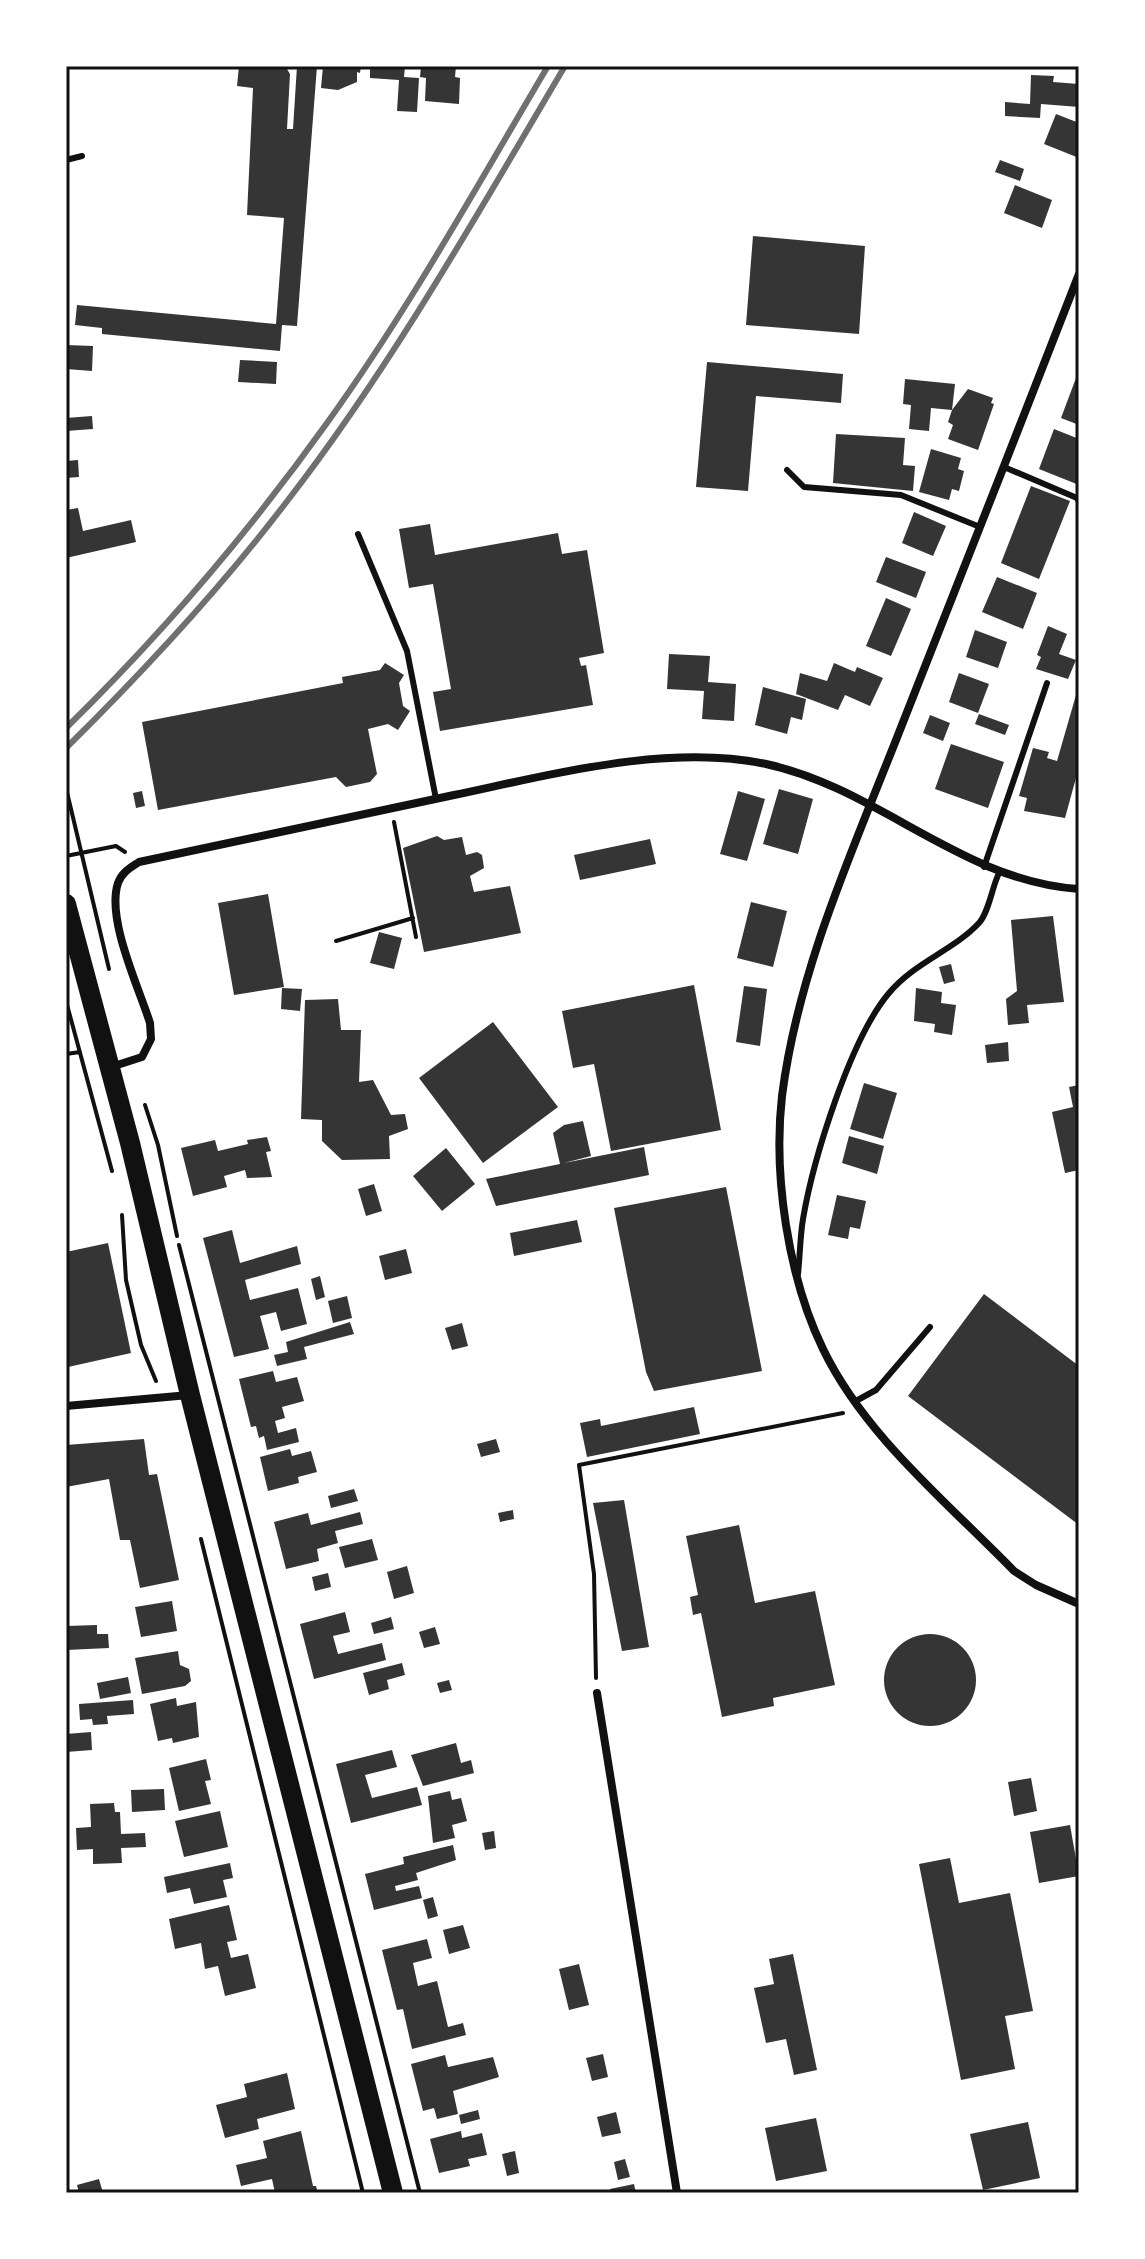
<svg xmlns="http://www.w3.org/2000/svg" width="1145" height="2259" viewBox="0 0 1145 2259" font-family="'Work Sans',sans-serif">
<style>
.building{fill:#353535}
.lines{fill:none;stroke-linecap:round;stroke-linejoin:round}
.path{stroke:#111;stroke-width:4}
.service{stroke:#111;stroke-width:6}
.minor{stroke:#111;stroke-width:8}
.primary{stroke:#111;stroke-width:20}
.rail{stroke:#707070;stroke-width:6}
.neatline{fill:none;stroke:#111;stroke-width:3}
</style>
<rect width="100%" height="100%" fill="#fff"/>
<path class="building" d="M239 66 287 69 290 74 287 129H293L297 66H317L297 326 282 325 280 351 102 334V328L75 325 77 305 276 324 284 218 247 215 253 88 237 86Z
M323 66H361L360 73 357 72V82L338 90 321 88Z
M370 66H405L404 77 419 78 417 112 397 111 399 80 370 78Z
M421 66H456L455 77 460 78 459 104 425 101 426 78 420 77Z
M1031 75 1054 76 1053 82 1079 84V107L1041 104 1040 118 1005 116V102L1030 104Z
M1056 114 1079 123V158L1044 144Z
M1000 160 1024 169 1020 181 995 172Z
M1015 185 1052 200 1042 228 1004 213Z
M753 236 865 246 859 334 746 325Z
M66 345 93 346 92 371 66 369Z
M240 360 277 362 276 384 238 382Z
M707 362 843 374 841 403 756 396 748 491 696 487Z
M1079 370V425L1061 418Z
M905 379 955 384 952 410 931 408 929 431 909 429 911 405 903 404Z
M968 389 993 398 991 403 994 404 978 450 948 439 953 425 948 422 952 410Z
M92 416 93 429 66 431V418Z
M1054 429 1079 439V485L1039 469Z
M836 434 905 438 903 465 915 466 913 491 833 483Z
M931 449 961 458 958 469 964 471 959 491 952 489 949 500 919 492Z
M78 460 79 477 66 478V461Z
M1031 486 1070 501 1039 579 1001 563Z
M78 508 83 531 131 520 136 542 66 558V510Z
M914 512 946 526 933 556 902 543Z
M430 524 435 555 558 533 562 554 587 550 604 653 579 658 581 666 586 665 593 705 440 731 433 692 451 689 433 584 409 588 399 529Z
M886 557 926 572 916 598 876 582Z
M997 577 1037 593 1023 629 982 612Z
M886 598 911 609 891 656 866 646Z
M1048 626 1067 634 1059 654 1076 660 1068 679 1036 669 1041 657 1037 655Z
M975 630 1007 642 998 668 966 657Z
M669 654 710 656 708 682 736 684 734 721 702 719 704 691 667 689Z
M385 663 404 675 399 683 403 706 410 711 398 730 388 724 368 729 377 774 370 782 346 787 336 777 158 810 142 722 343 683 342 677 380 670Z
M834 663 855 672 857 667 883 678 870 706 845 695 838 710 796 694 800 673 827 681Z
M959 673 989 684 978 713 949 702Z
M763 687 806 699 802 720 791 717 787 734 755 725Z
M1078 688 1079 767 1065 818 1024 811 1027 798 1019 796 1033 748 1049 752 1047 758 1057 761Z
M979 714 1009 725 1005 735 975 724Z
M930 715 950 723 943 741 923 733Z
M951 744 1004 762 988 808 935 789Z
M779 789 813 799 798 854 763 844Z
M142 791 145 806 136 808 133 793Z
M738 791 765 799 747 861 720 854Z
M437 836 444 840 462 837 466 855 477 852 482 855 484 868 470 876 474 892 510 886 521 933 424 952 403 848Z
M650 839 656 864 580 880 574 855Z
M268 894 284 987 234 995 218 903Z
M751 902 787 911 773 967 737 958Z
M1053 916 1064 1002 1027 1005 1029 1023 1008 1025 1006 999 1017 991 1011 920Z
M379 932 402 938 394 969 370 963Z
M951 964 955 981 944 984 939 967Z
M694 985 721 1130 611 1151 594 1064 573 1068 562 1011Z
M744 986 767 989 760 1046 736 1042Z
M282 988 302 989 300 1011 281 1009Z
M916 988 942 992 941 1003 956 1005 952 1035 934 1032 935 1024 914 1021Z
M338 999 341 1030H361L359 1082 373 1080 391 1115 405 1114 408 1129 389 1136 390 1159 342 1160 322 1141V1120L301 1119 305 1000Z
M493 1022 558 1107 483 1163 419 1078Z
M1008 1042 1009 1061 987 1063 985 1045Z
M864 1083 897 1093 883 1139 850 1129Z
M1079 1085V1170L1065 1173 1052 1112 1073 1107 1069 1087Z
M583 1121 591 1156 564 1163 644 1147 649 1175 496 1206 486 1179 560 1164 553 1133 564 1125Z
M849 1136 884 1146 877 1174 842 1163Z
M267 1137 271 1151 266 1152 272 1177 247 1178 245 1170 224 1176 227 1187 193 1196 181 1148 215 1140 218 1151 248 1144 247 1140Z
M446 1148 475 1184 442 1211 413 1176Z
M374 1184 382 1211 366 1216 358 1189Z
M726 1187 762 1371 654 1391 646 1372 614 1208Z
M837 1195 866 1201 860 1229 850 1227 848 1239 828 1235Z
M577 1220 582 1242 514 1256 510 1233Z
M232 1230 240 1263 297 1246 301 1264 245 1280 250 1300 298 1288 307 1324 281 1331 276 1312 260 1316 269 1349 234 1357 203 1238Z
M108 1243 131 1353 68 1367 66 1252Z
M406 1249 412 1273 385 1280 379 1256Z
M320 1276 325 1297 316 1300 311 1279Z
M984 1294 1079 1366V1525L908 1396Z
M347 1296 352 1318 333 1323 328 1301Z
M350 1322 354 1334 304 1347 307 1359 277 1366 274 1355 288 1352 286 1342Z
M462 1323 468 1346 452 1350 445 1328Z
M273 1371 276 1382 297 1377 304 1401 282 1407 285 1418 275 1421 278 1433 296 1428 299 1442 267 1450 264 1436 259 1438 256 1426 251 1427 239 1379Z
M694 1407 700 1434 587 1457 580 1423 600 1419 601 1426Z
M144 1439 149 1475 157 1474 179 1580 140 1588 130 1540H120L109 1479 66 1487V1445Z
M496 1439 500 1452 481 1457 477 1444Z
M290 1449 292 1456 311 1451 317 1472 298 1477 299 1483 268 1491 260 1457Z
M354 1489 358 1501 331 1508 328 1496Z
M624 1500 649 1647 622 1651 593 1503Z
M513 1510 514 1519 500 1522 498 1513Z
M360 1512 363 1524 335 1531 338 1543 317 1549 319 1561 286 1569 274 1522 308 1513 311 1525Z
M739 1525 755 1603 815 1591 835 1685 773 1698 774 1706 722 1717 701 1613 693 1615 690 1597 698 1595 686 1536Z
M372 1539 378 1560 345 1568 339 1547Z
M407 1566 414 1593 394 1599 387 1572Z
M328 1573 331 1587 315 1591 312 1577Z
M172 1601 177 1631 141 1637 135 1607Z
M345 1612 350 1632 333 1636 338 1654 382 1643 386 1660 314 1679 300 1624Z
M391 1617 394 1629 374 1634 371 1623Z
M97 1625V1634H108L109 1648 66 1650V1626Z
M435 1627 440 1644 424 1648 419 1632Z
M884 1680a46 46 0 1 1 92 0a46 46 0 1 1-92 0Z
M178 1651 180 1665 189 1669 191 1681 185 1686 142 1694 135 1658Z
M402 1663 405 1675 387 1680 389 1689 369 1695 363 1673Z
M128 1677 131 1693 100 1699 97 1683Z
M449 1680 452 1690 440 1693 437 1683Z
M176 1698 177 1706 196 1702 199 1737 173 1743 172 1738 158 1741 150 1704Z
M133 1700 134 1714 107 1716 108 1724 93 1725 92 1719 80 1720 79 1704Z
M91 1732 92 1750 66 1752V1734Z
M456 1743 461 1763 471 1760 474 1773 423 1786 411 1755Z
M392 1750 397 1767 365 1775 372 1798 417 1787 422 1805 351 1823 336 1764Z
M206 1759 211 1780 205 1781 211 1804 179 1811 169 1768Z
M1031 1778 1037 1811 1014 1816 1008 1782Z
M164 1789 165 1810 132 1812 131 1790Z
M450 1791 452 1800 461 1798 467 1821 452 1825 455 1838 433 1843 428 1796Z
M114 1803 115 1812H120L121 1834 145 1833 146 1847 121 1848 122 1863 93 1864V1849L77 1850 76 1828 91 1827 90 1804Z
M220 1811 228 1847 184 1857 175 1821Z
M1070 1825 1079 1876 1039 1883 1030 1832Z
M494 1831 496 1848 485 1850 482 1833Z
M453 1845 456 1860 416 1873 418 1880 395 1886 396 1891 419 1886 422 1898 374 1910 365 1874 404 1864 403 1857Z
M950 1858 959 1903 1010 1893 1033 2011 1005 2016 1015 2069 961 2080 919 1864Z
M230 1863 233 1878 223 1880 227 1897 194 1904 190 1888 167 1893 164 1877Z
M433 1897 438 1916 428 1919 423 1900Z
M229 1905 237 1940 227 1942 231 1958 248 1954 256 1988 225 1996 218 1966 205 1969 201 1943 175 1949 169 1919Z
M463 1925 470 1948 449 1954 443 1930Z
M427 1939 432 1958 413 1963 418 1986 437 1981 448 2027 463 2023 466 2035 412 2049 403 2009 397 2010 382 1950Z
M793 1954 817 2070 794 2075 786 2039 766 2043 754 1988 774 1984 769 1959Z
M579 1964 589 2005 569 2010 559 1969Z
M603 2054 608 2077 592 2081 586 2058Z
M445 2055 448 2067 493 2057 499 2077 453 2091 458 2114 437 2119 434 2108 423 2111 411 2064Z
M287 2073 295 2109 257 2119 259 2129 225 2138 216 2105 247 2097 244 2084Z
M478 2110 480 2119 461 2124 459 2115Z
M616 2112 621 2133 602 2137 597 2117Z
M816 2118 827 2171 776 2181 765 2128Z
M1028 2122 1040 2178 983 2190 970 2134Z
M301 2131 313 2186H316L318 2193H275L272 2179 241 2186 236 2165 267 2158 263 2141Z
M461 2131 462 2138 482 2133 487 2155 468 2159 470 2166 439 2173 430 2139Z
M515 2151 519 2173 507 2176 502 2154Z
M625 2159 630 2177 618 2180 614 2162Z
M99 2179 103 2193H79L77 2185Z
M634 2184 636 2193H611L610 2189Z"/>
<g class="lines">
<path class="path" d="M66 788 109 969
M394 822 416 937
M66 856 116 846 125 852
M336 941 413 918
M66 1001 112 1171
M66 1054 80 1052
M145 1105 158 1145 177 1236
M122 1215 126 1280 141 1345 156 1381
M179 1245 420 2193
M201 1539 363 2193
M596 1678 594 1574 579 1465 843 1413"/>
<path class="service" d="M66 160 82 156
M1004 467 1077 498 1079 502
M787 470 804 487 901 495 980 527
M358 534 407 651 436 799
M984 867 1047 683
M798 1274C800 1256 800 1237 803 1219 813 1160 850 1039 889 993 915 962 954 950 979 923 989 912 992 887 999 873
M854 1402 876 1390 930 1327"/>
<path class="minor" d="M1079 274C1019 428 959 581 898 735 852 852 798 970 782 1096 773 1175 788 1277 823 1349 865 1436 947 1502 1014 1571L1036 1585 1079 1604
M111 1067 142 1057 151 1039 150 1023C139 988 106 919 118 883 122 872 130 868 139 862 244 839 349 817 454 795 550 775 668 743 766 764 878 788 963 882 1079 889
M66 1406 189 1395
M597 1693 677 2193"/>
<path class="primary" d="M66 904 130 1143 190 1395 393 2193"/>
<path class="rail" d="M66 728C162 634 249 532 327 423 409 309 477 186 548 66
M66 748C145 670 221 588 288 500 393 364 478 213 565 66"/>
</g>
<rect width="1145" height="2259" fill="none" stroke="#ffffff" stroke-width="136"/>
<rect x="68" y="68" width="1009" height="2123" class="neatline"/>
</svg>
